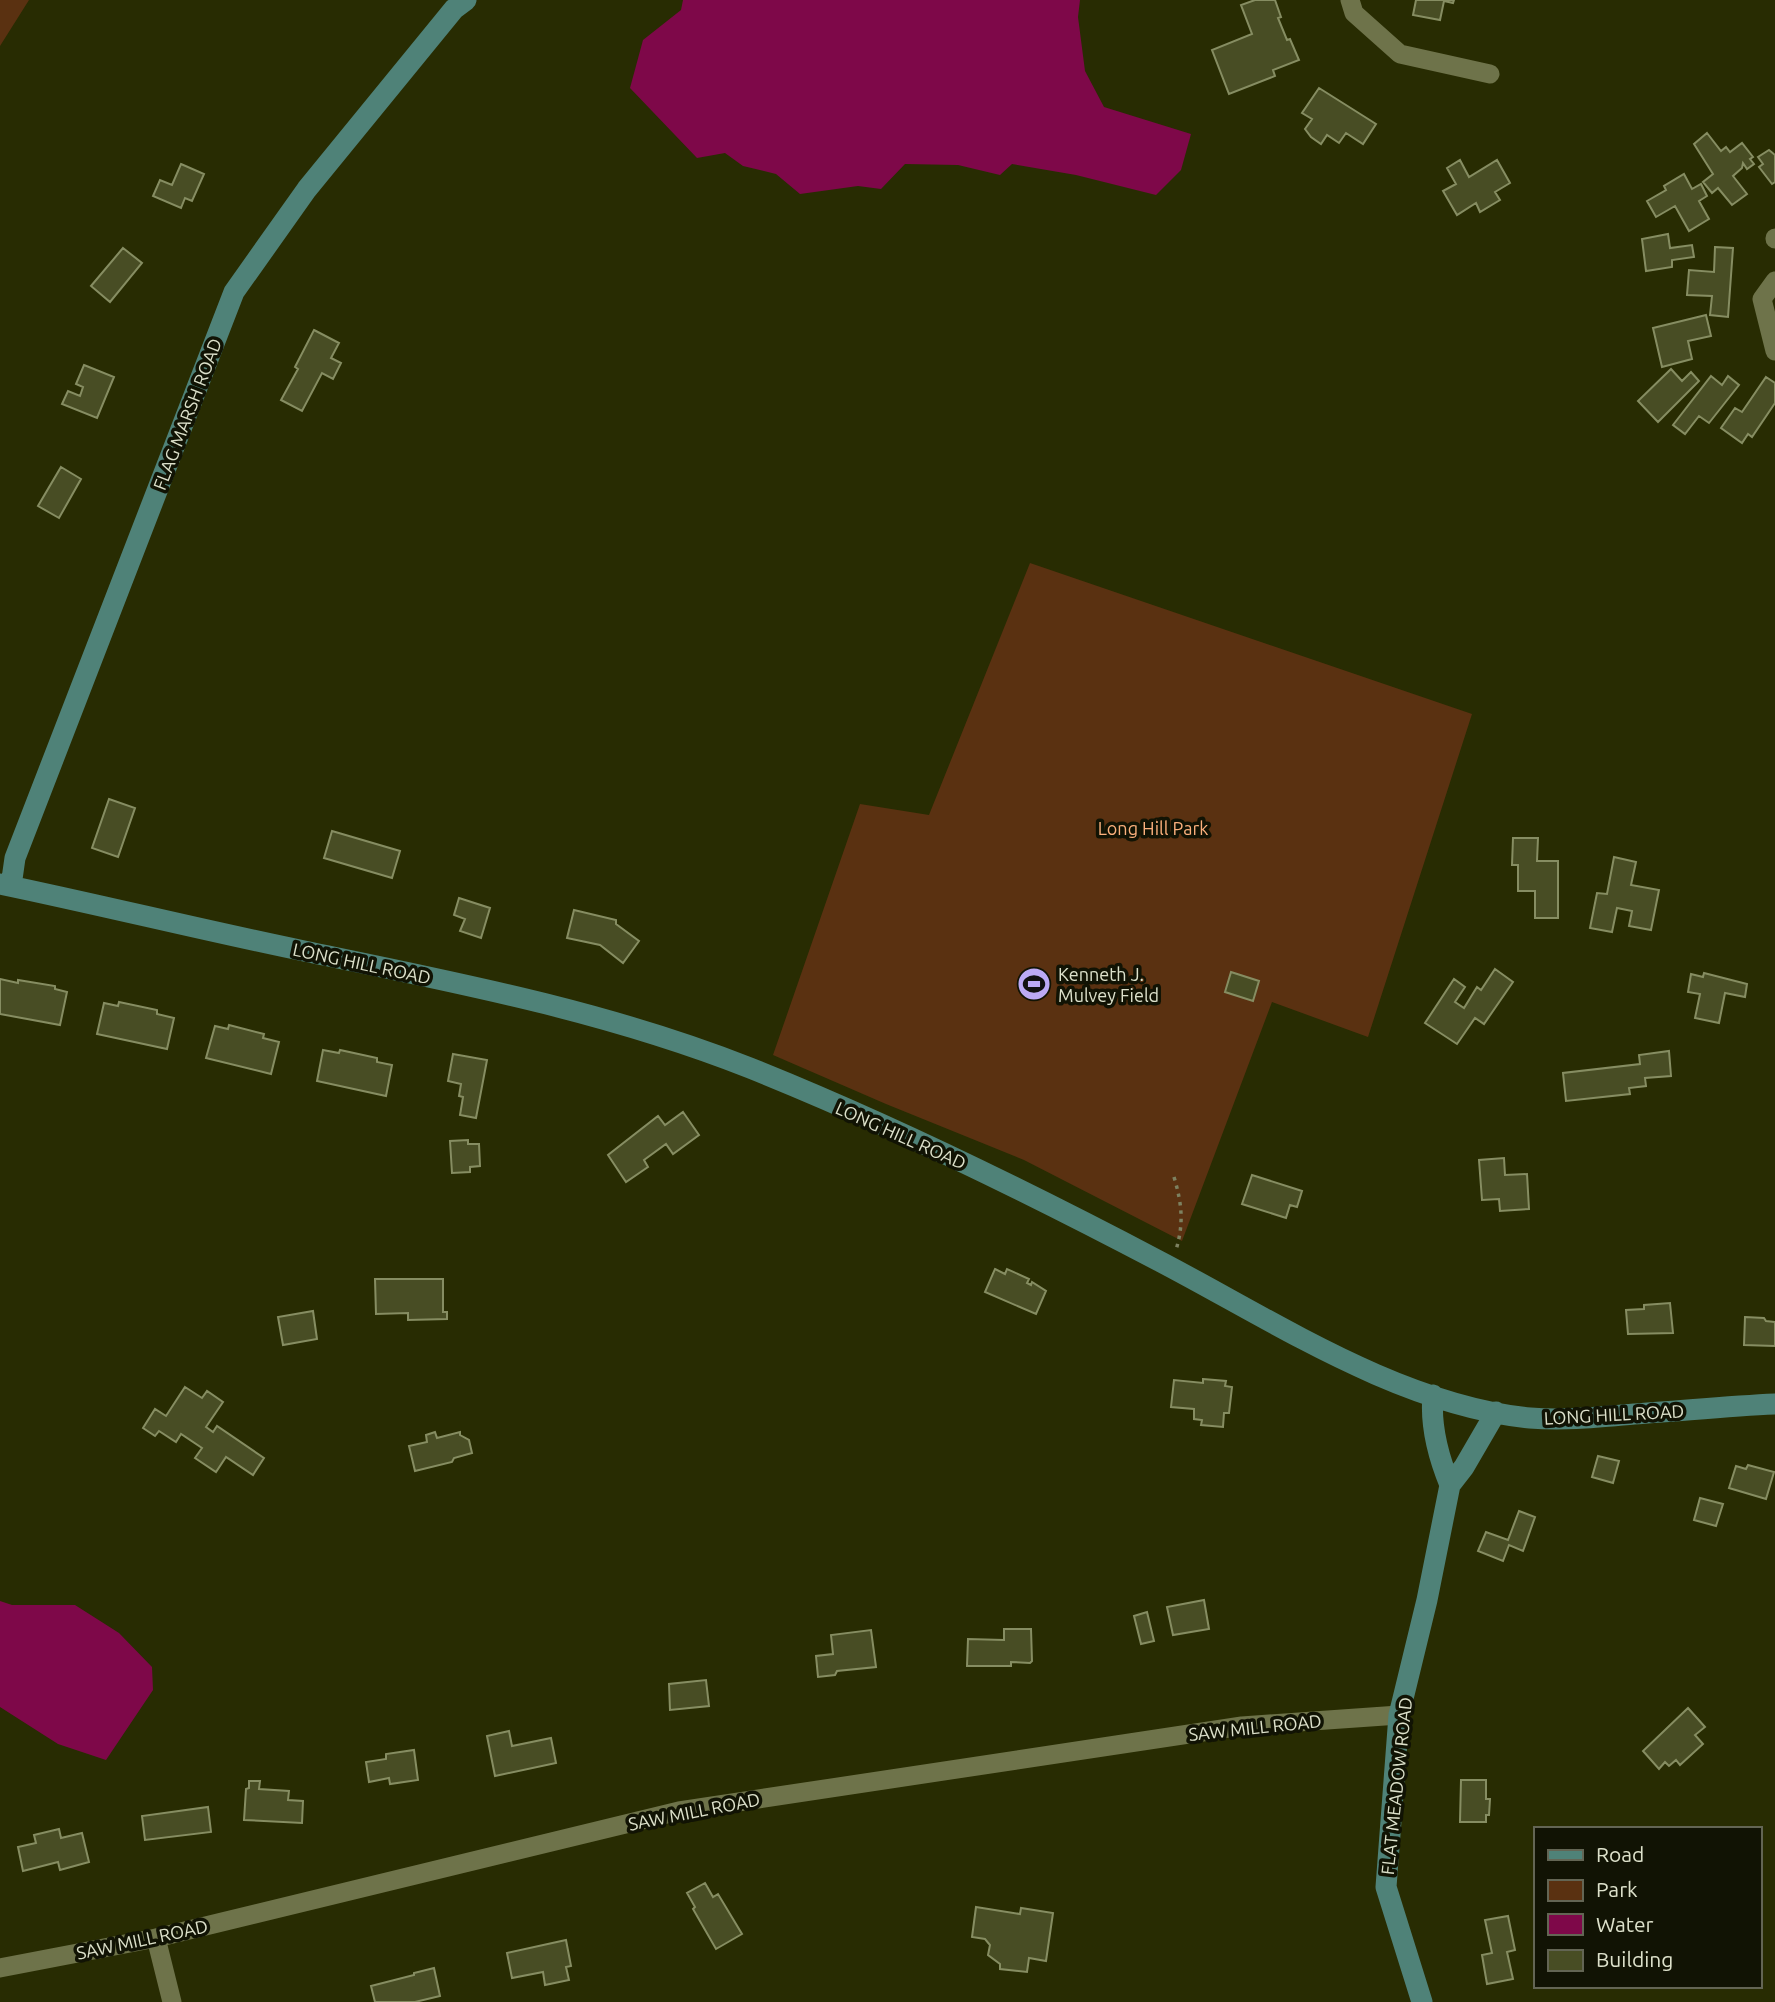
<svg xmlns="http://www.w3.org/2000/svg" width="1775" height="2002" viewBox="0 0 1775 2002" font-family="Ubuntu,sans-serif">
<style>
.green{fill:#5a3111}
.water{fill:#7e0849}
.building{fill:#484d24;stroke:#868d62;stroke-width:2}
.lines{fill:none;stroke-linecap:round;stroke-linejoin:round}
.path{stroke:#7d8160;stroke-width:3.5;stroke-dasharray:3.5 5;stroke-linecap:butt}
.street{stroke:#6e734a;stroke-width:19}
.secondary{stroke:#4f8278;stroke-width:21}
.labels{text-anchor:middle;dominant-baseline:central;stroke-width:7;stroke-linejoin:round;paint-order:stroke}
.street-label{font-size:18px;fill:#dde1cb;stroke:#111304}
.park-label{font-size:18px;fill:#fcb17d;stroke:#111304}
.poi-label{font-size:18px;fill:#dde1cb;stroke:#111304;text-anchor:start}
</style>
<rect width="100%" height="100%" fill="#282c02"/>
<path class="green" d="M0 0H29L0 46Z
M1030 563 1472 714 1368 1037 1272 1002 1182 1241 1024 1160 886 1104 773 1055 860 804 929 815Z"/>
<path class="water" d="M683 0H1080L1078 17 1085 71 1104 107 1191 134 1181 170 1156 195 1076 175 1012 164 1000 175 958 165 905 164 881 189 858 186 800 194 776 174 743 166 725 153 697 158 630 88 643 40 681 10Z
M0 1601 12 1605H75L119 1633 152 1667 153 1690 106 1760 58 1744 0 1707Z"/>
<path class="building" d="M1255 0H1275L1281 17 1278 18 1287 40 1290 39 1299 60 1273 70 1275 76 1229 94 1212 50 1252 34 1241 5Z
M1416 0H1454L1453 3 1444 1 1440 20 1413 15Z
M1319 88 1376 124 1363 144 1346 133 1339 143 1327 135 1321 144 1311 137 1305 129 1312 119 1302 113Z
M1707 133 1721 151 1726 147 1730 152 1742 143 1753 157 1750 159 1754 164 1747 169 1743 163 1742 168 1733 176 1747 194 1732 205 1718 188 1712 193 1703 182 1713 174 1694 144Z
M1769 150 1775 155V182L1772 184 1759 167 1763 164 1758 157Z
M1460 160 1469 177 1497 160 1510 183 1495 192 1500 200 1480 212 1476 203 1457 215 1443 191 1456 184 1447 168Z
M181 164 204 174 192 201 185 198 181 208 153 196 160 180 172 185Z
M1684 174 1692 189 1701 184 1707 196 1699 201 1709 219 1689 231 1675 206 1656 217 1647 201 1666 190 1664 186Z
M1668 234 1670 248 1692 245 1694 257 1672 260V267L1646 271 1642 239Z
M1715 247 1733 248 1728 317 1710 315 1712 296 1687 295 1689 270 1714 272Z
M123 248 142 263 110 302 91 286Z
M1706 315 1711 336 1688 341 1692 359 1662 367 1653 328Z
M314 330 339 343 331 358 341 363 333 379 322 373 302 411 281 400 298 369 295 367Z
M84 365 114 377 97 418 62 404 68 391 80 396 83 387 76 384Z
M1671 369 1682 381 1691 372 1699 381 1658 422 1638 401Z
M1711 376 1722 385 1728 376 1739 385 1709 423 1699 416 1685 434 1673 425Z
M1766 377 1775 383V403L1752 437 1748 434 1742 443 1721 428 1735 408 1742 412Z
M61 467 81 479 59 518 38 506Z
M109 799 135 808 118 857 92 848Z
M332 831 400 851 392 878 324 858Z
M1513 838H1538L1537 861H1558V918H1535V891H1518V865H1512Z
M1614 857 1636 862 1631 885 1659 890 1651 930 1629 926 1632 911 1617 908 1612 932 1590 928 1597 893 1607 894Z
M459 898 490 908 481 938 460 931 465 919 454 915Z
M574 910 616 920V924L639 941 623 963 600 945 567 938Z
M1495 969 1513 982 1484 1024 1475 1018 1457 1044 1425 1023 1454 979 1465 987 1455 1002 1464 1008 1477 987 1481 990Z
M1231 972 1259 981 1253 1001 1225 992Z
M1704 973 1747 984 1745 997 1725 993 1719 1023 1695 1018 1700 994 1688 992 1691 974 1703 977Z
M0 979 18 983V980L55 986V989L67 992 60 1025 0 1014Z
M119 1002 157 1010V1014L174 1018 167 1049 97 1034 104 1003 118 1006Z
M229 1025 264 1034 263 1038 279 1042 271 1074 206 1058 215 1026 228 1029Z
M323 1050 339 1053 340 1050 377 1058V1062L392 1065 386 1096 317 1081Z
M1669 1051 1671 1076 1645 1078 1646 1086 1629 1088 1630 1094 1566 1101 1563 1073 1640 1064 1639 1055Z
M453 1054 487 1060 476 1118 460 1115 463 1097 459 1096 461 1084 448 1081Z
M683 1112 699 1135 673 1154 666 1144 644 1160 648 1167 626 1182 608 1155 658 1116 665 1125Z
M468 1140V1144H479L480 1166 470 1167V1172L452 1173 450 1141Z
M1504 1158 1505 1175 1527 1174 1529 1209 1500 1211 1499 1199 1482 1200 1479 1160Z
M1252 1175 1302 1191 1297 1207 1290 1205 1286 1218 1242 1204Z
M995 1269 1005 1274 1007 1269 1029 1279 1027 1283 1031 1285 1032 1282 1046 1291 1036 1314 985 1292Z
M375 1279H443V1312H447V1319L408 1320V1313L376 1314Z
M1670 1303 1673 1333 1628 1334 1626 1310 1644 1309V1305Z
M313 1311 317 1339 283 1345 278 1317Z
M1745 1317 1764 1318 1766 1321 1775 1322V1346L1744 1345Z
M1203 1379 1226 1381 1225 1386 1232 1387 1229 1413H1224L1223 1427 1201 1425 1202 1420 1194 1419V1409L1171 1407 1174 1380 1203 1383Z
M185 1387 202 1398 207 1391 223 1402 206 1427 213 1432 217 1426 264 1458 253 1475 226 1457 216 1472 195 1458 202 1448 181 1434 176 1442 159 1431 155 1436 143 1428 155 1409 166 1416Z
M435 1432 437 1438 460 1432V1435L469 1440 472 1453 454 1458 452 1462 415 1471 409 1446 427 1442 426 1435Z
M1598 1456 1619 1461 1613 1483 1592 1477Z
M1748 1465 1774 1472 1766 1499 1729 1488 1736 1466 1746 1469Z
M1700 1498 1723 1504 1716 1526 1694 1520Z
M1519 1511 1535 1517 1523 1551 1509 1545 1503 1561 1478 1551 1486 1532 1508 1540Z
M1204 1600 1209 1629 1173 1635 1167 1607Z
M1147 1612 1154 1641 1141 1644 1134 1616Z
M1004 1629H1031L1032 1661 1030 1663 1011 1662V1666H967L968 1639 1004 1640Z
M871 1630 876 1667 837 1671 835 1675 818 1677 816 1656 833 1654 831 1635Z
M706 1680 709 1706 670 1710 669 1684Z
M1688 1708 1705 1727 1695 1735 1703 1744 1680 1765 1676 1760 1669 1766 1665 1762 1659 1769 1643 1751Z
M509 1731 512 1746 551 1738 556 1763 495 1776 487 1736Z
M414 1750 418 1780 390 1784 389 1778 369 1782 366 1762 386 1759V1754Z
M1461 1780H1486V1799H1490L1489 1815H1486V1822H1460Z
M249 1781H260L259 1789 289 1791 288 1800 303 1801 302 1823 244 1820 246 1789 249 1788Z
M208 1807 211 1832 145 1840 142 1816Z
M59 1829 61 1838 82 1833 89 1862 60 1870 58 1862 23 1871 18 1847 36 1843 34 1835Z
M705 1883 713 1897 718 1894 742 1934 716 1949 693 1909 695 1907 687 1893Z
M976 1907 1020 1914 1021 1908 1053 1913 1046 1961 1029 1958 1027 1972 1000 1969V1964L988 1955 990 1945 985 1939 972 1937Z
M1508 1916 1515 1950 1507 1952 1513 1979 1487 1984 1482 1955 1492 1953 1485 1920Z
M566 1940 571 1966 566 1967 569 1980 545 1985 543 1972 512 1978 507 1953Z
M434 1968 440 1996 415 2002H375L371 1986 414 1975V1973Z"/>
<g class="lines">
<path class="path" d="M1174 1177C1182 1204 1184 1223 1176 1250"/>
<path class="street" d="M1350 0 1354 13 1400 54 1490 74
M1775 238V239
M1775 281 1762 299 1775 351
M156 1938 172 2002
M0 1968 156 1938 679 1811 1242 1726 1399 1715"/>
<path class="secondary" d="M0 884C101 905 202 930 304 951 454 982 606 1011 750 1068 890 1124 1026 1191 1159 1261 1274 1321 1399 1405 1530 1418 1565 1421 1600 1417 1634 1414 1681 1411 1728 1406 1775 1404
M11 886 15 858 234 292 307 189 454 9 466 0
M1433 1395C1430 1426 1438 1456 1450 1485
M1422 2002 1386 1887 1399 1715 1427 1600 1450 1485 1464 1467 1496 1412"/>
</g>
<defs>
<symbol id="stadium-disc" viewBox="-11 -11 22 22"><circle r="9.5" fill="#bcaaf5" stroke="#111304"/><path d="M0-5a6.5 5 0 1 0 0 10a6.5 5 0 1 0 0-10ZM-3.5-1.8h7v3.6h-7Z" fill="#111"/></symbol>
</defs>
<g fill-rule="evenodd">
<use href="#stadium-disc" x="1015" y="965" width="38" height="38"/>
</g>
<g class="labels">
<g class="street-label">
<text transform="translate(187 414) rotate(-69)">FLAG MARSH ROAD</text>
<text transform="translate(362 963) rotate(12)">LONG HILL ROAD</text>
<text transform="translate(901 1135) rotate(24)">LONG HILL ROAD</text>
<text transform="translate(1614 1414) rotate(-3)">LONG HILL ROAD</text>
<text transform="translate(1255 1727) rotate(-6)">SAW MILL ROAD</text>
<text transform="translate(1396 1786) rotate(-84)">FLAT MEADOW ROAD</text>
<text transform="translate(694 1811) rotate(-11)">SAW MILL ROAD</text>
<text transform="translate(142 1939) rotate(-12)">SAW MILL ROAD</text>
</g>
<g class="park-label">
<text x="1153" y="828">Long Hill Park</text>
</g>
<g class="poi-label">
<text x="1058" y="974">Kenneth J.<tspan x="1058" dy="21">Mulvey Field</tspan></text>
</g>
</g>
<rect x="1534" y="1827" width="228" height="161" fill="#111304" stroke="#636554" stroke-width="2"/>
<rect x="1548" y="1850" width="35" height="10" fill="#4f8278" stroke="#636554" stroke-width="2"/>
<text x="1596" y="1862" font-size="21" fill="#dde1cb">Road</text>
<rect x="1548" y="1880" width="35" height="21" fill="#5a3111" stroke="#636554" stroke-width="2"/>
<text x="1596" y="1897" font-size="21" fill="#dde1cb">Park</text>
<rect x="1548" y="1914" width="35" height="21" fill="#7e0849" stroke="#636554" stroke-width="2"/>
<text x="1596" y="1932" font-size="21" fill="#dde1cb">Water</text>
<rect x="1548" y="1950" width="35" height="21" fill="#484d24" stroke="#636554" stroke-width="2"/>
<text x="1596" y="1967" font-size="21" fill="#dde1cb">Building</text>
</svg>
